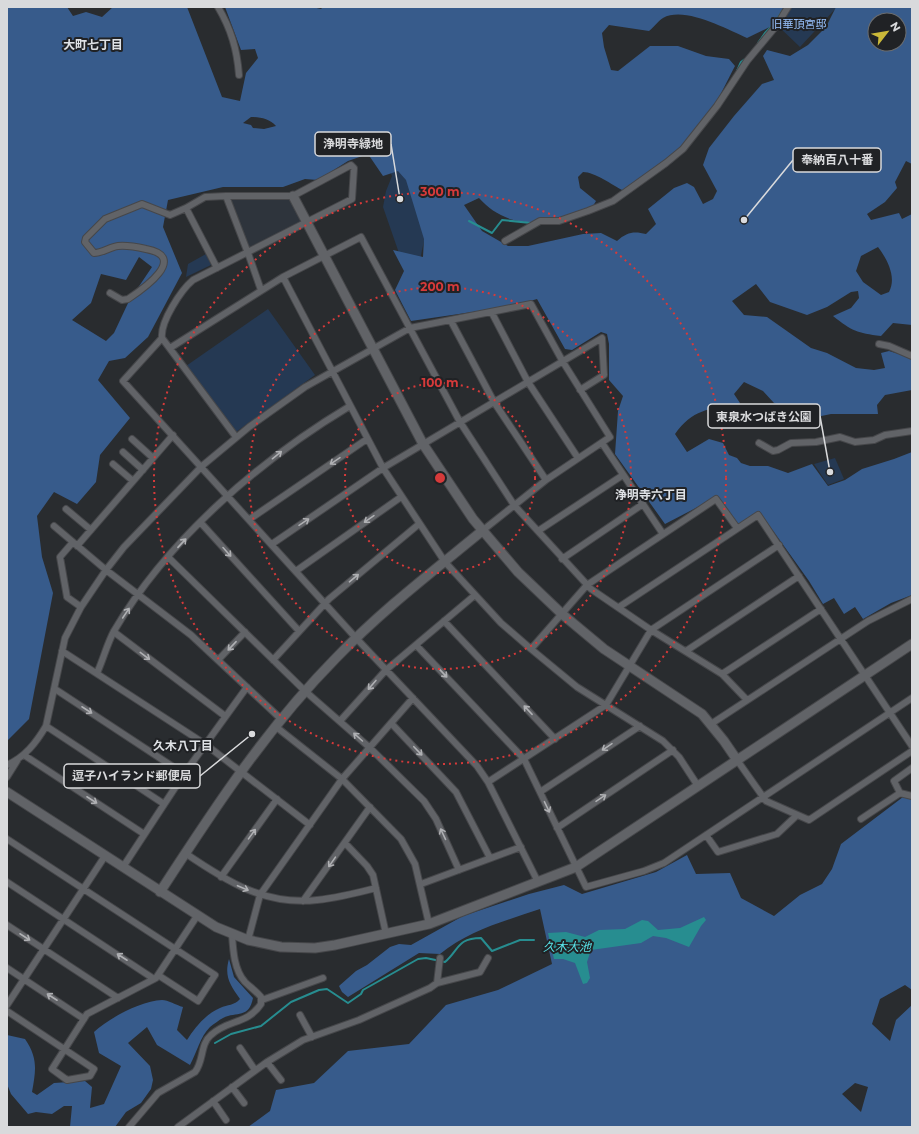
<svg xmlns="http://www.w3.org/2000/svg" width="919" height="1134" viewBox="0 0 919 1134" font-family="Montserrat,'Noto Sans JP',sans-serif">
<style>
.built{fill:#2e343c}
.green{fill:#253953}
.forest{fill:#375b8b;fill-rule:evenodd}
.water{fill:#278d90}
.lines{fill:none;stroke-linecap:round;stroke-linejoin:round}
.stream{stroke:#278d90;stroke-width:2}
.street-casing{stroke:#46474a;stroke-width:8}
.secondary-casing{stroke:#46474a;stroke-width:11}
.street{stroke:#616367;stroke-width:6}
.secondary{stroke:#616367;stroke-width:9}
.oneway{stroke:#afb0b3}
.ring{fill:none;stroke:#d63a3a;stroke-width:2;stroke-dasharray:2 4}
.labels{text-anchor:middle;dominant-baseline:central;stroke-width:4;stroke-linejoin:round;paint-order:stroke}
.park-label{font-size:11px;fill:#99c3fe;stroke:#202225}
.neighbourhood-label{font-size:12px;font-weight:bold;fill:#dee1e5;stroke:#202225}
.water-label{font-size:12px;font-style:italic;fill:#59e5ea;stroke:#202225}
.centre{fill:#d63a3a;stroke:#202225;stroke-width:2}
.ring-label{font-size:12px;text-anchor:middle;font-weight:bold;fill:#d63a3a;stroke:#202225;stroke-width:4;stroke-linejoin:round;paint-order:stroke}
.leader{fill:none;stroke:#d9dadc;stroke-width:1.5}
.callout-dot{fill:#d9dadc;stroke:#202225;stroke-width:1.5}
.callout{fill:#202225;stroke:#d9dadc;stroke-width:1.5}
.callout-label{font-size:12px;text-anchor:middle;font-weight:bold;fill:#d9dadc}
</style>
<rect width="100%" height="100%" fill="#292c2f"/>
<path class="built" d="M233 198H293L304 220 251 247H249L231 201Z"/>
<path class="green" d="M790 7H837L800 47 778 26Z
M406 148 425 236 420 260 400 256 383 207 386 191 392 176 385 160Z
M206 254 211 265 186 277 188 264Z
M268 309 315 375 236 432 186 366Z
M835 458 844 479 828 485 814 464Z"/>
<path class="forest" d="M7 7H67L73 16 86 12 102 17 113 7H187L222 97 240 101 246 73 258 58 255 49 241 50 225 7H312L321 9 323 7H790L772 26 747 38C726 29 685 6 663 18 658 21 654 27 649 31L609 25 602 33 604 47 611 70 618 71 650 46H678L706 56 729 59 735 66C719 97 703 132 678 157 664 172 642 181 624 191 612 185 595 172 583 172L578 177 580 188 596 201C585 224 530 226 510 219 497 214 488 208 479 198L464 205 482 231 508 246H528L583 234 601 233 617 241C627 232 634 231 646 234L656 224 648 209 674 188 687 183 694 187 703 204 713 199 717 191 703 165 709 148 734 116 762 84 774 80 763 56 767 50 790 56 808 45 826 27 836 7H912V164L906 161 895 182 897 188 885 202 867 214 871 220 899 213 902 219 912 214V325L893 323 881 336C857 333 852 331 833 316L851 308 859 298 858 291 851 292 827 307 807 315 770 302 756 284 732 301 744 315 767 317 811 348 827 353 856 368 874 370 885 368 881 353 889 351 912 358V390L885 395 877 405 878 414H831L807 419 774 403 763 391 744 382 734 394 740 403 737 405C709 408 692 410 675 434L687 452 709 439 723 443 729 455 737 458 741 463 750 466H768L788 473 812 464 828 486 845 480 862 469 894 459 912 452V595L891 603 863 619 855 607 844 614 834 598 823 604 809 581 759 511 739 524 736 523 717 497 665 524 615 454 618 411 623 396 609 380V344L607 334 601 332 572 350 565 349 537 299 513 306 411 321 395 290 404 271 393 250 423 257 424 239 406 180 398 171 383 176 368 154 348 161 318 180 305 179 283 187H223L168 200 163 227 182 273 148 337 125 358 109 361 98 380 130 418 100 455 96 482 77 504 54 492 37 516 42 557 53 593 29 719 7 741ZM875 20H899V44H875ZM251 117C260 117 270 119 276 126L264 129 253 128 251 125 243 123ZM878 247C887 259 897 277 889 292L881 295 863 282 856 271 861 256ZM139 257 152 267 129 301 114 333 106 341 72 320 91 303 101 274 126 280Z
M903 797 912 798V990L905 985 880 999 872 1024 890 1041 896 1020 912 1005V1127H248L270 1111 276 1090 314 1083 348 1051 409 1044 446 1005 498 990 552 964 540 909C505 921 469 930 440 954L419 953 348 997 342 992 339 986 356 971 367 965 390 947 399 944 411 945 463 916 529 894 564 885 582 894 656 872 687 855 696 874 730 873 741 898 774 916 800 895 822 884 832 869 841 844ZM855 1083 868 1087 861 1112 842 1094Z
M229 959 234 977 253 998C249 1019 237 1011 223 1018 219 1020 214 1024 210 1027 200 1037 197 1052 190 1065L157 1045 147 1027 128 1043 150 1066 153 1080 151 1089 141 1103 126 1112 115 1127H70L72 1106H64L52 1114 36 1112 28 1114 11 1094 7 1084V1035L25 1039C38 1058 36 1070 32 1092L37 1095 54 1083 85 1081 92 1087 90 1108 104 1104 121 1066 99 1053 94 1032C109 1018 141 1001 162 1000 168 1000 176 1005 183 1007L177 1030 187 1040C195 1027 206 1014 220 1008 228 1004 234 1006 240 999 230 985 224 976 229 959Z"/>
<path class="water" d="M704 917 706 920 701 926 689 947 666 938 653 936 641 943 591 950 587 962 590 978 587 983 583 984 575 963 563 959H554L548 933 566 932 585 937 599 930 625 929 642 920 648 921 658 930 680 928Z"/>
<g class="lines">
<path class="stream" d="M758 43 765 33 772 26 783 10
M737 71 741 62 745 59
M469 221 492 233 502 220 531 223
M215 1043 231 1034 261 1026 291 1002 319 990 327 989 348 1003 361 994 363 990 418 959 426 958 445 962C459 950 457 938 481 938L492 951 520 940H534"/>
<defs>
<path id="street" d="M218 7C231 29 237 49 239 75
M505 241 540 221H559L588 211 613 201 666 163 683 149 717 106 747 61 777 25 788 7
M217 268 186 208 205 197 226 196
M283 277 383 468 445 562 501 623 531 649 577 687 663 741 679 757 698 786
M110 293 122 300 128 299C143 289 189 257 146 249 137 247 127 245 118 246 110 247 102 253 94 253L85 242 86 238 105 219 142 204 170 215 186 208
M492 313 528 382 578 458
M451 321 494 402 546 480
M162 338 123 381 356 638 477 766 488 782 538 882
M879 344 889 346 912 356
M170 348 283 277 361 237 460 422 514 505 591 589 651 630 722 674 747 700
M236 437 162 338C160 322 181 290 193 280L352 199 354 168 351 165 293 196H226L246 248 248 253 261 290
M132 439 153 458
M602 443 663 534
M759 443 773 451 778 450 791 443 816 442 840 437 855 442 874 440 885 435 912 431
M123 452 143 470
M113 464 133 481
M66 509 91 530
M250 519 367 439
M201 523 299 631
M54 526 106 570 191 635 281 719
M538 531 623 475
M73 542 60 557 67 597 81 607
M272 544 383 468 602 338 604 375 580 390
M77 546 173 435
M169 558 305 691 369 747 424 801 436 819 459 870
M562 559 643 504
M296 571 401 497
M619 607 758 515 912 746
M444 621 555 739
M114 632 225 716
M416 645 524 759 586 887 644 871 664 863 912 698
M531 649 587 585 716 499 737 528
M62 651 205 744 310 825
M686 651 799 576
M219 659 245 632
M273 660 329 599 419 524
M97 673C103 660 107 644 114 631 168 539 260 460 350 406
M722 674 821 609
M55 689 184 774
M340 721 386 670 475 595
M391 723 456 792 490 858
M711 724 868 621 912 599
M46 726 164 804
M275 726 342 779 401 839 415 864 429 924
M24 755 144 834
M737 760 766 801 809 820 912 751
M7 765C25 757 36 743 46 726L65 638 81 607 106 570 124 547 202 466 249 427 305 387 410 328 531 304 563 362 610 437 546 480 482 531
M912 768 894 781 900 793 912 796
M7 777 17 761
M488 782 606 705 651 630 779 545
M540 792 640 726
M861 819 900 793
M557 828 673 750
M706 835 718 852 777 834 796 816
M7 839 215 975 198 1001 158 975
M345 843 367 866 373 875 386 934
M185 853C226 881 265 906 317 900 337 898 357 893 376 888
M123 867 184 774 247 687
M221 877 277 799
M7 882 154 979
M421 884 521 847
M303 901 370 807
M7 925 118 998
M248 940 260 895 342 779 413 698
M7 968 84 1019
M437 983 480 972 488 958
M262 1000 323 978
M7 1005 105 856
M7 1011 94 1069 90 1076 67 1080 52 1069 87 1014 156 978 197 916
M300 1015 312 1037
M240 1048 255 1070
M267 1062 281 1080
M232 1087 244 1103
M213 1101 226 1120
M129 1127 158 1093 195 1072C204 1061 200 1044 211 1035 228 1019 247 1025 261 1004V997C256 991 250 987 245 982 234 970 233 950 232 934
M178 1127 267 1062 303 1040 359 1020 430 988 437 983 440 958"/>
<path id="secondary" d="M293 196 423 444 473 519 518 572 562 614 604 649 702 714 724 741 737 760
M7 792 216 927 248 940 281 947 315 948 335 945 429 924 576 867 912 644
M160 892C214 809 266 729 336 658 381 611 432 572 482 531"/>
</defs>
<use href="#street" class="street-casing"/>
<use href="#secondary" class="secondary-casing"/>
<use href="#street" class="street"/>
<use href="#secondary" class="secondary"/>
</g>
<defs><path id="oneway-shaft" d="M-6 0H5M1.5-3L5.5 0L1.5 3" fill="none" stroke-width="1.6" stroke-linecap="round" stroke-linejoin="round"/></defs>
<g class="oneway">
<use href="#oneway-shaft" transform="translate(277 455) rotate(-39)"/>
<use href="#oneway-shaft" transform="translate(335 461) rotate(146)"/>
<use href="#oneway-shaft" transform="translate(369 519) rotate(145)"/>
<use href="#oneway-shaft" transform="translate(304 522) rotate(-34)"/>
<use href="#oneway-shaft" transform="translate(182 543) rotate(-47)"/>
<use href="#oneway-shaft" transform="translate(227 552) rotate(48)"/>
<use href="#oneway-shaft" transform="translate(354 578) rotate(-40)"/>
<use href="#oneway-shaft" transform="translate(126 613) rotate(-56)"/>
<use href="#oneway-shaft" transform="translate(232 646) rotate(133)"/>
<use href="#oneway-shaft" transform="translate(145 656) rotate(37)"/>
<use href="#oneway-shaft" transform="translate(443 673) rotate(47)"/>
<use href="#oneway-shaft" transform="translate(372 685) rotate(131)"/>
<use href="#oneway-shaft" transform="translate(87 710) rotate(33)"/>
<use href="#oneway-shaft" transform="translate(528 710) rotate(-133)"/>
<use href="#oneway-shaft" transform="translate(358 737) rotate(-138)"/>
<use href="#oneway-shaft" transform="translate(607 747) rotate(146)"/>
<use href="#oneway-shaft" transform="translate(418 751) rotate(46)"/>
<use href="#oneway-shaft" transform="translate(601 798) rotate(-34)"/>
<use href="#oneway-shaft" transform="translate(92 800) rotate(33)"/>
<use href="#oneway-shaft" transform="translate(547 807) rotate(64)"/>
<use href="#oneway-shaft" transform="translate(252 834) rotate(-54)"/>
<use href="#oneway-shaft" transform="translate(443 834) rotate(-115)"/>
<use href="#oneway-shaft" transform="translate(332 862) rotate(125)"/>
<use href="#oneway-shaft" transform="translate(243 888) rotate(23)"/>
<use href="#oneway-shaft" transform="translate(25 937) rotate(33)"/>
<use href="#oneway-shaft" transform="translate(122 957) rotate(-147)"/>
<use href="#oneway-shaft" transform="translate(52 997) rotate(-147)"/>
</g>
<g class="ring">
<circle cx="440" cy="478" r="95"/>
<circle cx="440" cy="478" r="191"/>
<circle cx="440" cy="478" r="286"/>
</g>
<g class="labels">
<g class="park-label">
<text x="799" y="24">旧華頂宮邸</text>
</g>
<g class="neighbourhood-label">
<text x="93" y="44">大町七丁目</text>
<text x="651" y="494">浄明寺六丁目</text>
<text x="183" y="745">久木八丁目</text>
</g>
<g class="water-label">
<text x="567" y="946">久木大池</text>
</g>
</g>
<circle cx="440" cy="478" r="6" class="centre"/>
<g class="ring-label">
<text x="440" y="196">300 m</text>
<text x="440" y="291">200 m</text>
<text x="440" y="387">100 m</text>
</g>
<path class="leader" d="M400 199L391 144M744 220L793 160M830 472L820 416M252 734L200 776"/>
<g class="callout-dot">
<circle cx="400" cy="199" r="4"/>
<circle cx="744" cy="220" r="4"/>
<circle cx="830" cy="472" r="4"/>
<circle cx="252" cy="734" r="4"/>
</g>
<g class="callout">
<rect x="315" y="132" width="76" height="24" rx="4"/>
<rect x="793" y="148" width="88" height="24" rx="4"/>
<rect x="708" y="404" width="112" height="24" rx="4"/>
<rect x="64" y="764" width="136" height="24" rx="4"/>
</g>
<g class="callout-label">
<text x="353" y="148">浄明寺緑地</text>
<text x="837" y="164">奉納百八十番</text>
<text x="764" y="421">東泉水つばき公園</text>
<text x="132" y="780">逗子ハイランド郵便局</text>
</g>
<rect width="919" height="1134" fill="none" stroke="#d9dadc" stroke-width="16"/>
<g transform="translate(887 32) rotate(59)"><circle r="19" fill="#202225" stroke="#6a6c6e"/>
<path d="M0-3L7 15L0 10L-7 15Z" fill="#cbb939"/>
<text y="-6" font-size="11" font-weight="bold" text-anchor="middle" fill="#d9dadc">N</text>
</g>
</svg>
